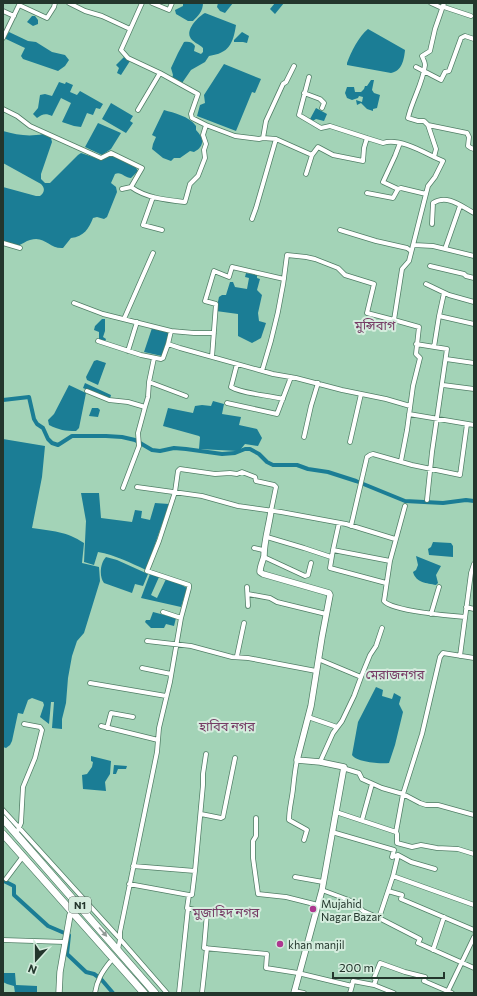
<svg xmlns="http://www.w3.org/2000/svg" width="477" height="996" viewBox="0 0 477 996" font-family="Commissioner,'Noto Sans Bengali',sans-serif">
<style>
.water{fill:#1b7d95}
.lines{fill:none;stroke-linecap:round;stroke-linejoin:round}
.canal{stroke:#1b7d95;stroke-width:4}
.street-casing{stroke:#517e66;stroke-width:5.5}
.secondary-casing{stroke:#517e66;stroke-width:7}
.highway-casing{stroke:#517e66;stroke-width:8}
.street{stroke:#fff;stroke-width:4}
.secondary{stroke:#fff;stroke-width:5.5}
.highway{stroke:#fff;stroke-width:7}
.oneway{fill:#919a96}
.poi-dot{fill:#ad378f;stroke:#d5edde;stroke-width:1.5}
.labels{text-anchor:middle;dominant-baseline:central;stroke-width:4;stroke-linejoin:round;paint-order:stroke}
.shield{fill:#d5edde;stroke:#586d61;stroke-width:1}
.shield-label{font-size:10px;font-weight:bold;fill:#23362c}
.poi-label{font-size:11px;fill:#23362c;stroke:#d5edde;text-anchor:start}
.quarter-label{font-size:13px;fill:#763b65;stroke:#d5edde}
</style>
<rect width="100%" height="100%" fill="#a3d3b7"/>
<path class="water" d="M183 3H203C203 11 198 16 193 21H188L176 14 175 10 183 6Z
M218 3H233L225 13 220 11 217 7Z
M275 3H284L275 14 270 9Z
M205 13 236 25C233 44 229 53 209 56L205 62 191 70 182 83 172 78 173 75 171 68 178 53 184 42C188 41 193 42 195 46L194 51 201 54 203 52V48C199 44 192 42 190 37 186 29 199 16 205 13Z
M32 16H35L38 20V24L33 26 27 22Z
M368 29 405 50C404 60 402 71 391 73L347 65V63C351 52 359 36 368 29Z
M9 32 28 41 36 42 52 52 65 55 69 60 65 66 58 71 23 59 21 56 25 48 6 39V37Z
M242 32 249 36 247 43 243 42H234V40Z
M124 57 130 61 121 75 117 73 119 68 116 65Z
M224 64 261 79 255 93 252 92 236 131 197 116 200 105 205 103 204 95Z
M371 80H374L372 90 374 93 380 95 377 108 373 109V111L367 109 361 103 357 105 356 100 362 102 363 97 359 96 358 98 352 100 347 98 345 93 347 87H354L355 92H361L364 89 365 86H367Z
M59 82 65 84 66 82 73 85 70 92 77 95 80 91 103 104 100 109 96 108 93 115 87 113 81 127 74 126 62 122 71 103 61 98 52 116C46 113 42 114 37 118L33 114 38 108 40 95 45 94 52 96Z
M111 103 133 116 130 121 133 123 126 133 102 119Z
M316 108 327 114 324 121 316 119 311 122 310 119Z
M164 110C174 113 189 116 196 126V130C204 138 205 146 194 152L190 151 180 158H174L171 161 163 158 152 149 153 144 156 137 152 135Z
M98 123 121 133 111 149 102 155 85 147Z
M3 131C17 135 29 137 43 134L51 138 52 142 41 174V179L45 183H50L78 155 81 153 99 159 110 155H114L135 166 138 171 131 178C125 178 121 171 115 174L111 183 116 187 117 192 107 217 104 219 97 217 93 218C89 228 84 237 71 238L63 248C49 249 45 235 30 240 26 241 22 244 18 246L3 241V187L36 196H40C45 192 45 188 41 184L3 163Z
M246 273 257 275V278L260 279 257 290 262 295 258 313 259 321 266 323 261 338 252 343 238 336V314L216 311 219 297 222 295H226L230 282H233L235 287 247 289 249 278 245 277Z
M102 319H105V331L103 337 106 339 105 342 100 340 99 339V332L94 330 95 326Z
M152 328 169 332 162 356 144 352Z
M97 360 106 363 98 385 87 380 86 377 94 361Z
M85 383 111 395 110 399 83 388Z
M69 385 86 393 79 428 76 431C65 431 59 430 49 425L48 420 54 414Z
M213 401 224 404 222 414 241 417 239 425 257 429 262 438 258 446 245 444 240 450 237 451 199 449 200 437 199 436 163 426 168 408 193 413 195 406 202 405 211 406Z
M92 408H98L100 410 98 417 89 416Z
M3 439 45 446 42 477 32 528C52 531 66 531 84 543L82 563 99 567 100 581 84 633 77 641 72 656 68 678 66 703 62 719V729L52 728 54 702H51L49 724 40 717 44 705 43 702 32 698 28 700 23 714 18 713 12 741 10 745 6 748 3 747Z
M81 493H99L101 518 132 522 135 510 142 511 141 518 150 520 155 503 169 504 146 570C131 563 115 555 98 552L94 565 84 562 86 521Z
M433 542 451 543 453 546V557L429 555 428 549 431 547Z
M416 556 441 566 436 575 438 583 436 585C427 583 416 583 413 572L416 570 418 565Z
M106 557 117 560 148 574 143 586 135 584 132 593 104 583C99 577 100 563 106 557Z
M150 574 159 577 151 595 157 598 166 579 180 584 187 588 181 607 141 598Z
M153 612 176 618 174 626 166 624 164 628H151L145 622 146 620H150Z
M376 687 383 690 382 696 392 699 394 693 401 697 399 704 403 712 395 745 389 763C380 764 356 762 352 755L358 722Z
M91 756 111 761 110 774 105 782 106 791 83 789 82 775 87 774 92 767 93 762 91 761Z
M114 765 127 766 126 769H118L116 774H113Z
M3 973H15L16 985 37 986V993H15L14 986 7 984 3 982Z"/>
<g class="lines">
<path class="canal" d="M3 400 29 397 34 419 37 424 43 428 48 439 52 443 58 445 72 436H106L122 437 135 440 152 450 160 451 174 448 186 449 222 454 235 453 245 449H250L259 454 267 462 273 465H297L308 469 328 472 356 481 405 501 443 503 466 500 474 501
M3 879 4 881 14 886V895L48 926 69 935 67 954 86 972 94 974 101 979 113 993"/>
<defs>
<path id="street" d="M69 3 85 11 102 16 130 29
M152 3 169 10 172 3
M431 3 442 8
M19 5 47 18 54 7 55 3
M444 7 471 16
M3 11 14 16
M3 38 20 3
M416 67 441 80 445 72 449 71 461 38 465 36 474 39
M309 77 299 115 321 128 330 126 367 138
M304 93 320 99 324 103 322 108
M3 109 17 116 30 126 101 158 111 153 142 168 131 187C146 198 166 200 185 202L190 184 198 176 205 158 204 150 206 144 203 135 206 125 192 118 191 114 198 94 160 73 128 58 121 50 142 3
M138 110 160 73
M206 125 235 136 259 139 263 138 276 139 312 155 318 147 333 155 363 161 364 148 367 138 383 143C398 138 420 150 434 157
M428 125 424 121H418L408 118C412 100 423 83 425 65 425 62 423 59 422 56L430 51 435 29 444 3
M263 138 266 121 283 84 286 82 294 66
M306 174 312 155
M122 189 131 187
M398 189 383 182 395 156 400 143
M367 193 393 198 398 189 401 188 426 194
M153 197 143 225 162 230
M252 219 256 208 276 139
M432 224 433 203C447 194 461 206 474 213
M340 230 376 241 407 248 411 251
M3 243 20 248
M414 245 433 246 474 256
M445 249 460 206
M430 266 464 274 466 276 474 278
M426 284 449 295 474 302
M74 303 103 314 171 331 168 344 180 348 273 374 296 378 342 390 386 399 410 406
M439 316 444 293
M124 319 153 253
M171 331 194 333H214
M98 341 141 355 161 359 163 358 168 344
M416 344 447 349 432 452 427 500
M434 347 439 316 474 324
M128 351 137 322
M212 357 216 304 205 301 214 271 229 277 232 267 284 279
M446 359 474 363
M237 364 231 387C243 394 268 395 283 399
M262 371C274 334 283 294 287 255L306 257 315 259 338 268 345 275 374 284 367 313 394 320
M149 382 186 396
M443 385 474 389
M87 391 109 400 128 402 145 407 148 397 149 382 154 358
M227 403 277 414 291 377
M409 414 474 425
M304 437 311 406 318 383
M350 442 361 394
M401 461 407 430 413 386 420 358 416 354 419 327 394 320 402 269 409 261 428 186 435 177 443 161 434 157 436 149 428 125 467 133 469 137 468 146 471 148 474 149
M137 487 202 496 238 506 281 512 346 524 395 539
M123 488 139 446 138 433 145 407
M405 506 390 561 384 601C392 611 451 616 465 617
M351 526 367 457 370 455 373 454 412 465 460 475 467 424
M267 537 304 548 331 557
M254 548 263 550
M333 550 339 523
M264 557 305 576 308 575 311 563
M386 583 330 568 333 550 390 561
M247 587 248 606
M248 594 270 598 277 602 326 614
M466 607 474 609
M163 612 181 618
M431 614 439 587
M147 641 191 646 232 657 248 658 316 671
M237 656 244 623
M460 656 471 573 474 564
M318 659 361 677 370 655 376 646 382 628
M142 668 171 674
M90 683 166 696
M308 717 337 727
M101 726 158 740
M107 728 111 713 133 717
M297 760C295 770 294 779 293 789 292 799 289 809 289 820L307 830 304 840
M320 762 333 733 342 721 354 696 361 677
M344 767 346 769 359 773 362 779 382 788 403 794 420 803 426 805H438L474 815
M3 810 120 939 167 993
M336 812 396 832 403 794 422 734 440 657 443 653 474 658
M201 814 221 818 223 817 235 758
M256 818V836L253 841V858L258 894 286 897 318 905
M362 820 372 784
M18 830 21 823 23 787 35 758 42 730 40 727 24 724
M332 832 394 850 392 857 398 855 411 862 435 869
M396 832 397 834V843L412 847 421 845 437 848 458 849 474 854
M133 866 195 871 192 895H189L187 908 207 913 204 948 267 954 266 968 298 973 352 986 353 981 374 985 394 993
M195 871 203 785V774L206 754
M393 876 398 855
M295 877 323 882
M6 879 21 859
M129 884 189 895
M322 890 354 902 363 911 379 918 393 876 474 905
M388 891 402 895 401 899 474 930
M379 918 420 939 418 943 474 968
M3 940 65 942
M118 950 120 939V932L157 752 159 728 170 682 181 618 189 588V585L147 571 159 541 175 492 178 471 180 469 215 474 230 473 237 474 242 472 255 477 256 481 274 485 276 487 271 511
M433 950 444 917
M374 985 376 979 374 978 380 963 405 972 425 977 424 981 452 993
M294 991 304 993
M95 993C97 980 102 972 110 962
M179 993 188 908
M202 993 207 948
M350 993 352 986
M447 993 474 937"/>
<path id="secondary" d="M271 511C269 526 264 541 264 556 263 561 260 566 260 572L263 574 329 593 330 595 322 637 311 706 297 760 320 762 344 767 322 890 294 993
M59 993 60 972 70 915"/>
<path id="highway" d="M3 819 155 993
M3 834 144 993"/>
</defs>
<use href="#street" class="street-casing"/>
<use href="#secondary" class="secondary-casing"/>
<use href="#highway" class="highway-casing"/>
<use href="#street" class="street"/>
<use href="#secondary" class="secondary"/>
<use href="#highway" class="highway"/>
</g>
<defs><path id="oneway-solid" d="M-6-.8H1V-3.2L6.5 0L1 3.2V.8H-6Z"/></defs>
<use class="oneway" href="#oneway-solid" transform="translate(103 932) rotate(49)"/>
<g class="poi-dot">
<circle cx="313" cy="909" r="4"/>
<circle cx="280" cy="944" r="4"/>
</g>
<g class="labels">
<rect class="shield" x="69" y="897" width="22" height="16" rx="3"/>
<g class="shield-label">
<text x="80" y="905">N1</text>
</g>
<g class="poi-label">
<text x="321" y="903">Mujahid<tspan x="321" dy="13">Nagar Bazar</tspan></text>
<text x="288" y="944">khan manjil</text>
</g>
<g class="quarter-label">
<text x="375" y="325">মুন্সিবাগ</text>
<text x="395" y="674">মেরাজনগর</text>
<text x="227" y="726">হাবিব নগর</text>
<text x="226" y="912">মুজাহিদ নগর</text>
</g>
</g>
<rect width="477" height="996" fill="none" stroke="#23362c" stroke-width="8"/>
<g transform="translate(36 960) rotate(201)" stroke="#d5edde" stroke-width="3" paint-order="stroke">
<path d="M0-3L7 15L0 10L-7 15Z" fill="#23362c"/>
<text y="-6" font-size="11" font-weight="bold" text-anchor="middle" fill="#23362c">N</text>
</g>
<path d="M333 972v6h111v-6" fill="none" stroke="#23362c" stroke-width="2"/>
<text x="339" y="972" font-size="12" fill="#23362c" stroke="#d5edde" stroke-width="3" paint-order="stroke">200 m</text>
</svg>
